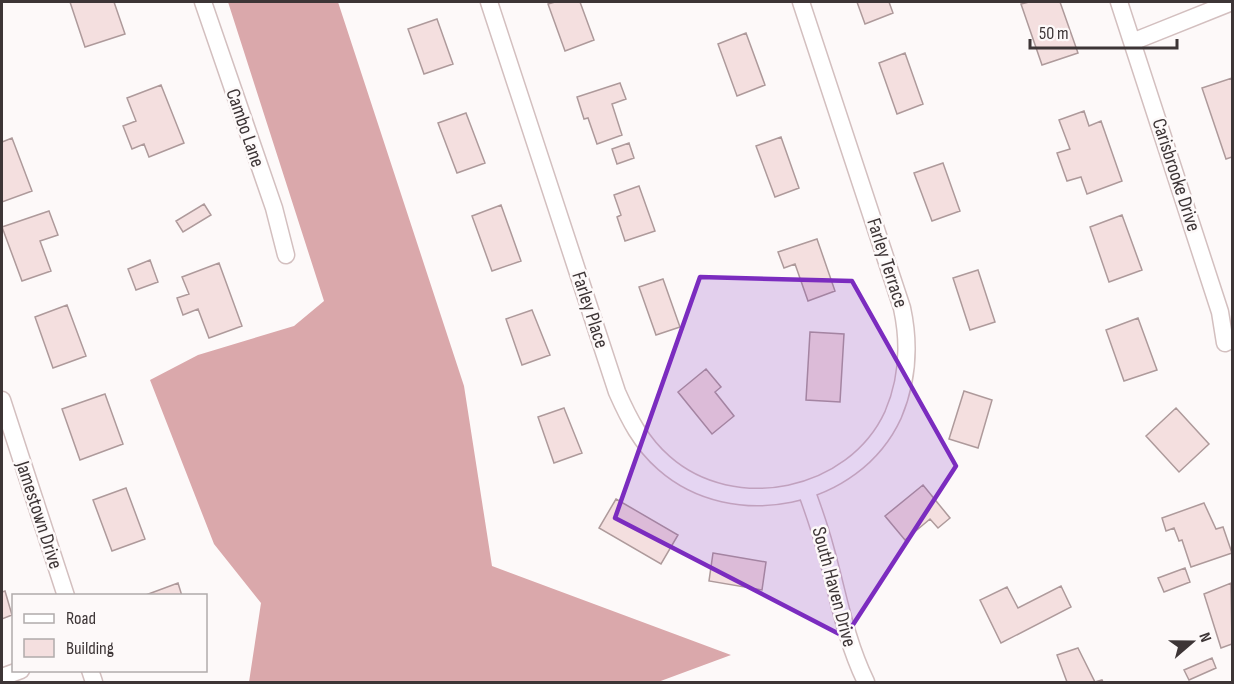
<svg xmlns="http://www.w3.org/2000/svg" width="1234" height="684" viewBox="0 0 1234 684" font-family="'Sofia Sans Condensed',sans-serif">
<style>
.forest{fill:#daa8ab}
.building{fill:#f4dfdf;stroke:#ae9a9b;stroke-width:1.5}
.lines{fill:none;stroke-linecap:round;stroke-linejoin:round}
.minor-casing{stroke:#d3bfbf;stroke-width:19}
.minor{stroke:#fff;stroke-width:16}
.marked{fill:#7b2cbf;fill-opacity:0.2;stroke:#7b2cbf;stroke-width:4.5;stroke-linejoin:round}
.labels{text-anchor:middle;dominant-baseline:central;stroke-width:5;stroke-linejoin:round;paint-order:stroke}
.street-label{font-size:20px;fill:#3d3536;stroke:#fdf9f9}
</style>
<rect width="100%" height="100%" fill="#fdf9f9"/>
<path class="forest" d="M228 2H338L464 386 492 566 731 655 658 682H249L261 603 214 544 150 380 198 355 294 326 324 301Z"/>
<path class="building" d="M70 2H114L125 34 85 47Z
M555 2H580L594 40 565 51 548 4Z
M857 2H889L893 13 865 24Z
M1029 2H1060L1078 53 1042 65 1021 4Z
M437 19 453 64 424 74 408 29Z
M746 33 765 85 737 96 718 44Z
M905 53 923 104 897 114 879 63Z
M1232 78V157L1226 159 1202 88Z
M620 83 626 99 612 104 622 135 597 144 588 118 584 119 577 97Z
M161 85 184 143 149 157 144 144 132 149 123 126 136 121 127 98Z
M1084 111 1089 126 1101 121 1122 181 1087 194 1081 177 1067 181 1057 153 1070 149 1059 120Z
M466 113 485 163 457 173 438 123Z
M781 137 799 188 775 197 756 146Z
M12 138 32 191 2 202V142Z
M629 143 634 158 617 164 612 149Z
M943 163 960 211 932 221 914 173Z
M639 186 655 231 625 241 617 217 621 215 614 195Z
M204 204 211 215 183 232 176 221Z
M501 205 521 261 492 271 472 216Z
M49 211 58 235 40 241 51 271 22 281 2 227Z
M1122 215 1142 270 1109 282 1090 227Z
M817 239 835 291 808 301 795 264 784 268 778 252Z
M150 260 158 282 136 290 128 269Z
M219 263 242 326 209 338 198 309 183 315 177 298 189 294 182 277Z
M978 270 995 322 970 330 953 278Z
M663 279 680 327 656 335 639 287Z
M67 305 86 356 53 368 35 317Z
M532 310 550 355 522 365 506 319Z
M1138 318 1157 370 1124 381 1106 330Z
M810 332 844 334 840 402 806 400Z
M706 369 721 387 715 392 734 416 712 434 678 392Z
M964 391 992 400 978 448 949 439Z
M105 394 123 444 80 460 62 409Z
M564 408 582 453 554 463 538 417Z
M1176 408 1209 444 1179 472 1146 436Z
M923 485 950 518 938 528 930 519 905 540 885 516Z
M126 488 145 539 112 551 93 500Z
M616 499 678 535 661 564 599 528Z
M1204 503 1216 529 1223 527 1232 553 1191 567 1182 540 1179 541 1174 528 1166 531 1162 518Z
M713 553 766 562 762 590 709 581Z
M1185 568 1190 582 1164 592 1158 578Z
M178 583 182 596H143Z
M1231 583 1232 644 1221 648 1204 594Z
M1061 586 1071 607 1001 643 980 600 1007 587 1018 608Z
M5 591 12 615 2 619V592Z
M1078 648 1095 682 1102 680 1103 682H1067L1057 655Z
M1212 658 1216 668 1189 680 1184 670Z"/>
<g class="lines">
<defs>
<path id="minor" d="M203 2 274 208 286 255
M489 2 617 392C629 419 641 443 664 463 733 524 854 500 893 415 908 380 910 345 902 308L801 2
M1119 2 1220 312 1225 343 1232 339
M1132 42 1232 2
M2 400 66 596
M806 490C813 509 820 529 825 548 838 594 845 639 866 682
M90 670 94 682
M2 677 21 670"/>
</defs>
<use href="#minor" class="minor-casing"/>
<use href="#minor" class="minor"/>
</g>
<path class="marked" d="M700 277 852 281 956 466 845 637 615 518Z"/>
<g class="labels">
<g class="street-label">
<text transform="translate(245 128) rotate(71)">Cambo Lane</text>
<text transform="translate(1176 175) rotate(72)">Carisbrooke Drive</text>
<text transform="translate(887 263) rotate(72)">Farley Terrace</text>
<text transform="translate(590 310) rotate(72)">Farley Place</text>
<text transform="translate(39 515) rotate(72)">Jamestown Drive</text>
<text transform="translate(834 587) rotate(75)">South Haven Drive</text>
</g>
</g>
<rect width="1234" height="684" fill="none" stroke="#3d3536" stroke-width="6"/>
<rect x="12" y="594" width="195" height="78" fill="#fdf9f9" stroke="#b0abab" stroke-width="1.5"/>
<rect x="24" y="614" width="30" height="9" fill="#ffffff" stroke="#b0abab" stroke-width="1.5"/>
<text x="66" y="624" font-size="18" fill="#3d3536">Road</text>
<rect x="24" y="639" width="30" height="18" fill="#f4dfdf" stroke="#b0abab" stroke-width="1.5"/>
<text x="66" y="654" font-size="18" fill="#3d3536">Building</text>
<g transform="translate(1192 642) rotate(70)" stroke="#fdf9f9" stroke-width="4.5" paint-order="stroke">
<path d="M0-4.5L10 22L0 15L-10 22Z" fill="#3d3536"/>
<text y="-9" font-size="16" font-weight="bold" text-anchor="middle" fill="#3d3536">N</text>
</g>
<path d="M1030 39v9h147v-9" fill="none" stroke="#3d3536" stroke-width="3"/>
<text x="1039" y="39" font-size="18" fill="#3d3536" stroke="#fdf9f9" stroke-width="4.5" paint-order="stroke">50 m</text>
</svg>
